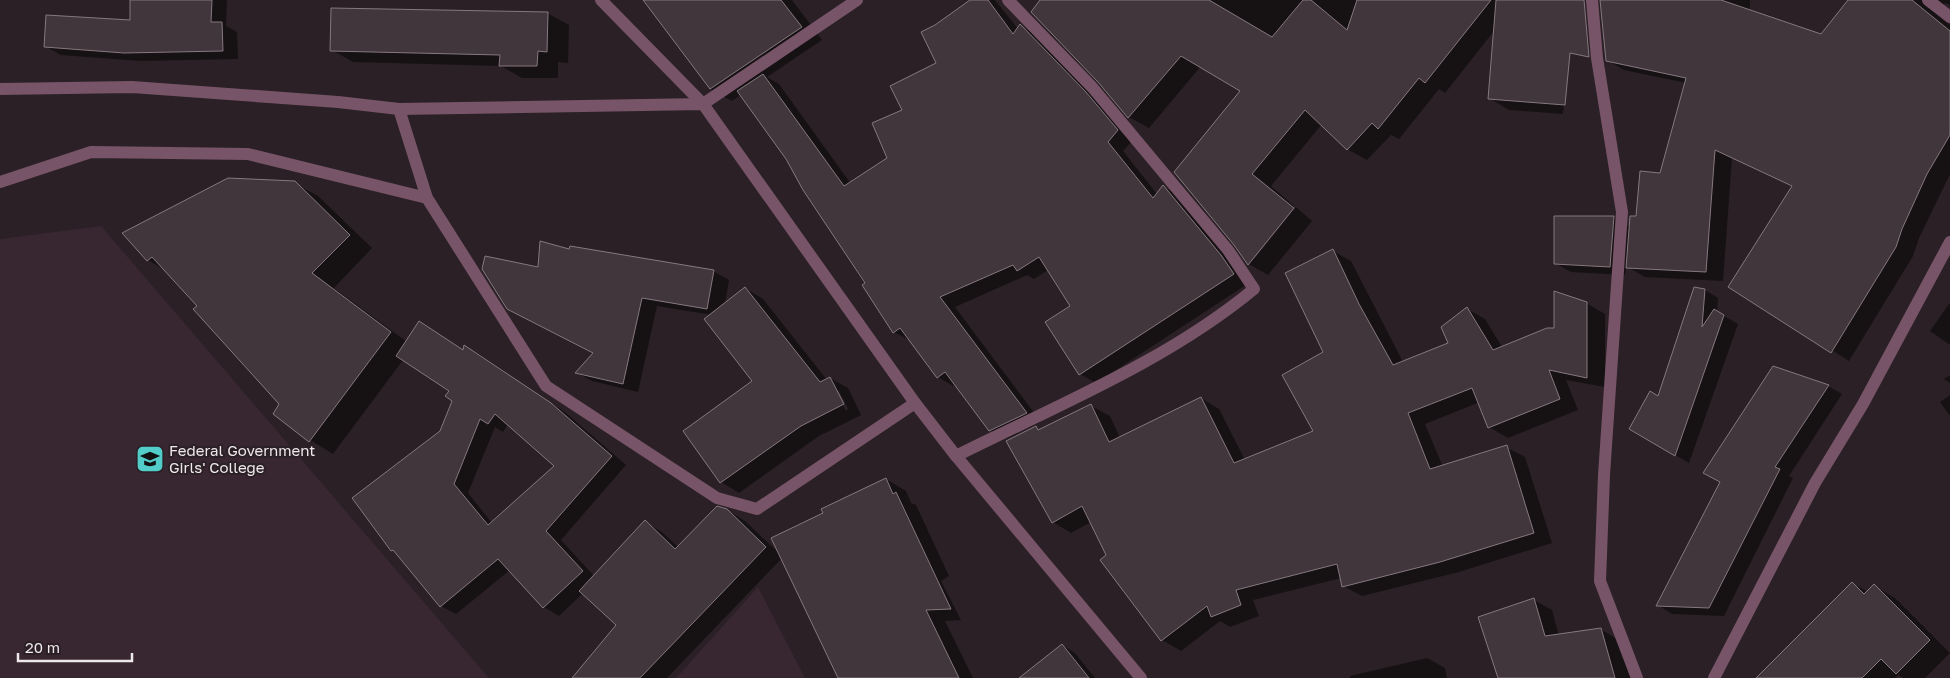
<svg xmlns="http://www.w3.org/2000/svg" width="1950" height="678" viewBox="0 0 1950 678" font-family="'Golos Text',sans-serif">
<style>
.built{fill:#382730}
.shadow{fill:#0007;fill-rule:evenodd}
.building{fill:#41363c;stroke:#86787f;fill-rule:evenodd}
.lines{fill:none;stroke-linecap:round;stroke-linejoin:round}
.minor{stroke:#775467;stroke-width:12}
.tertiary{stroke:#775467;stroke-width:12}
.labels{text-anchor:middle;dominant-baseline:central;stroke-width:4;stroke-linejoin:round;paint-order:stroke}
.poi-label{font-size:15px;fill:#efe8eb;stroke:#2a2025;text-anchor:start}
</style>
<rect width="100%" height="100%" fill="#2a2025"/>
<path class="built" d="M101 226 489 678H0V239Z
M758 587 805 678H676Z"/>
<path class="shadow" d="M132 0H227L226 26 237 32 238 59 140 61 61 55 45 46 131 22Z
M645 0H792L822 40 767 77 779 84 851 184 889 159 937 64 936 26 972 0H995L1018 29 1021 26 1036 35 1133 140 1123 151 1157 194 1164 187 1179 196 1249 283 1096 383 1080 374 1071 307 1048 270 1034 279 1027 275 955 307 1041 422 1006 439 990 430 956 384 953 386 938 377 911 341 894 332 787 158 742 94 732 101 711 89Z
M1041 0H1574L1563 114 1509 110 1489 98 1494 31 1445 93 1439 89 1399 139 1391 135 1367 160 1347 149 1322 124 1271 186 1294 206 1253 256 1255 258 1296 207 1312 221 1268 275 1249 264 1235 244 1241 91 1201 66 1149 128 1129 117Z
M1609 0H1750V11L1950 79V174L1919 238 1913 256 1849 361 1730 286 1793 187 1732 158 1723 281 1645 277 1626 266 1625 275 1571 272 1555 263 1613 217 1630 227 1661 174 1686 83 1624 70 1607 60Z
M1850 0H1950V5L1945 3 1941 6 1942 19 1950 25V74Z
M547 13 569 25 568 63 558 62V78H522L501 66 353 62 332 50Z
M294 183 318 196 372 248 334 288 407 342 464 351 465 347 480 355 566 413 626 465 561 540 594 576 645 522 662 532 679 548 727 510 745 521 780 554 824 514 886 479 906 491 911 503 916 505 949 576 941 581 961 620 945 621 973 678H840L782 558 667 678H574L618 625 583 593 559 616 544 607 510 570 456 614 441 606 398 553 392 550 454 400 450 391 403 360 333 454 310 440 199 306 166 271 148 260 124 234ZM508 424 556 466 492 523 468 493 495 427 503 432Z
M570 251 713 271 729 280 725 304 745 288 763 299 827 380 830 378 848 388 861 415 819 436 739 493 721 482 684 431 754 381 712 315 657 306 638 392 592 381 577 373 594 354 524 317 539 268ZM836 391H839L848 409 846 411Z
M1333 251 1351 261 1403 362 1450 343 1467 309 1485 319 1502 347 1555 329 1586 303 1605 314V387L1566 380 1578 410 1508 438 1489 427 1480 402 1425 424 1443 467 1506 447 1525 457 1552 543 1459 572 1362 596 1343 586 1341 578 1253 600 1259 616 1230 627 1220 621 1181 651 1162 640 1102 560 1107 556 1091 522 1071 533 1053 522 1036 428 1041 430 1091 406 1110 416 1120 438 1201 398 1219 409 1245 460 1315 431 1325 352Z
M1705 290 1718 298 1717 312 1738 324 1689 463 1630 429 1659 398Z
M1949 304H1950V345L1930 331Z
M1950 375V383L1944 379Z
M1828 386 1842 394 1789 476 1793 478 1724 616 1672 614 1658 605Z
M1950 395V416L1940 402Z
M1852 583 1868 592 1874 586 1895 598 1950 653 1925 678H1904L1898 675 1895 678H1773Z
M1534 600 1552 610 1559 636 1600 629 1619 640 1630 678H1499Z
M1062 645 1075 653 1095 678H1051Z
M1427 658 1445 668 1447 678H1350V676Z"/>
<path class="building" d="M130 0H212L211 22H222L223 51 124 53 44 47 46 15 130 20Z
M643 0H781L802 27 710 89Z
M970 0H988L1013 34 1020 24 1086 92 1118 130 1108 142 1153 198 1163 185 1221 255 1234 274 1079 375 1045 322 1070 306 1039 257 1017 271 1013 265 940 297 1027 413 989 431 945 372 937 378 900 328 893 333 862 285 865 283 803 190 786 159 737 91 763 74 844 186 887 158 872 123 902 110 890 86 936 63 921 32 935 25Z
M1040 0H1209L1272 37 1303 0H1311L1347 30 1357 0H1491L1425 83 1419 78 1378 129 1372 123 1347 150 1305 110 1252 174 1294 208 1248 265 1234 245 1174 172 1240 91 1181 56 1128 118 1098 82 1031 12Z
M1496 0H1584L1589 57 1570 53 1565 105 1488 99Z
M1600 0H1721L1821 34 1848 0H1912L1950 31V135L1927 174 1902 229 1896 247 1831 353 1728 287 1792 186 1715 150 1706 272 1626 268 1630 216H1636L1640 171 1660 173 1686 78 1606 61Z
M331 8 548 12 547 52 538 51 537 66H499L500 55 330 51Z
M228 178 295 181 350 235 312 273 391 332 309 442 273 414 279 404 193 309 197 306 152 257 147 261 122 233Z
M1554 216H1614L1610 267 1554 264Z
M540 241 569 249 570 246 714 270 707 309 642 298 623 384 575 373 593 353 507 309 482 269 485 256 538 267Z
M1333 249 1359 304 1393 365 1448 343 1441 327 1467 307 1493 350 1547 328H1554V291L1587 302V378L1549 370 1560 399 1488 428 1472 388 1408 413 1430 469 1507 445 1534 533 1440 562 1342 587 1337 564 1236 590 1241 605 1211 617 1207 606 1161 641 1100 560 1106 555 1082 506 1052 523 1006 441 1036 426 1038 430 1091 404 1109 442 1201 397 1234 463 1313 431 1282 375 1323 352 1285 273Z
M745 287 820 382 830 377 844 404 801 426 720 483 683 431 752 381 704 319Z
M1694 287 1705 289 1702 327 1714 309 1724 315 1675 456 1629 429 1650 391 1658 396Z
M419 321 463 350 464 345 551 403 612 456 546 531 583 571 543 608 498 559 440 607 393 550 391 551 352 498 440 431 452 401 445 396 449 391 396 356ZM495 414 554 466 488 525 454 484 480 419 488 424Z
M1773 366 1829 385 1775 467 1780 469 1709 608 1656 606 1720 482 1703 473Z
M886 478 893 494 896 492 951 609 926 610 959 678H838L771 538 823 513 821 509Z
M717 506 727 509 766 547 640 678H572L616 625 579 591 645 520 675 549Z
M1852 582 1864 594 1874 584 1930 640 1896 674 1881 659 1862 678H1756Z
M1534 598 1545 636 1601 628 1615 678H1498L1478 617Z
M1062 644 1089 678H1019Z"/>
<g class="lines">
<path class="minor" d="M601 0 703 104 857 0
M1592 0 1597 58 1622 212 1604 475 1600 581 1637 678
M1928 0 1950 17
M399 109 427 198 546 386 717 498 757 509 915 403
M0 182 91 152 248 154 427 198
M956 456C1056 406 1167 361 1254 289L1228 250 1092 87 1008 0
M1714 678 1815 483 1863 404 1950 242"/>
<path class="tertiary" d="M0 89 132 87 338 102 399 109 703 104 915 403 956 456 1141 678"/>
</g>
<defs>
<symbol id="university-square" viewBox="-11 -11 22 22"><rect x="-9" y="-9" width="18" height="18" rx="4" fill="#53cdc9" stroke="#2a2025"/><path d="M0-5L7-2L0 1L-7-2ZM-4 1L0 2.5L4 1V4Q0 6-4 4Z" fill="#111"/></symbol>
</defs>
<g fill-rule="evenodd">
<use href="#university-square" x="134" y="443" width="32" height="32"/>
</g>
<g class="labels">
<g class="poi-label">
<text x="169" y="450">Federal Government<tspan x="169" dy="17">Girls' College</tspan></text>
</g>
</g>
<path d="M18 653v8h114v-8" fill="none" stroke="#efe8eb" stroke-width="2.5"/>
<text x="25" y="653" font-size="15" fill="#efe8eb" stroke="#2a2025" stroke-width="4" paint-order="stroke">20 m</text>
</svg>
